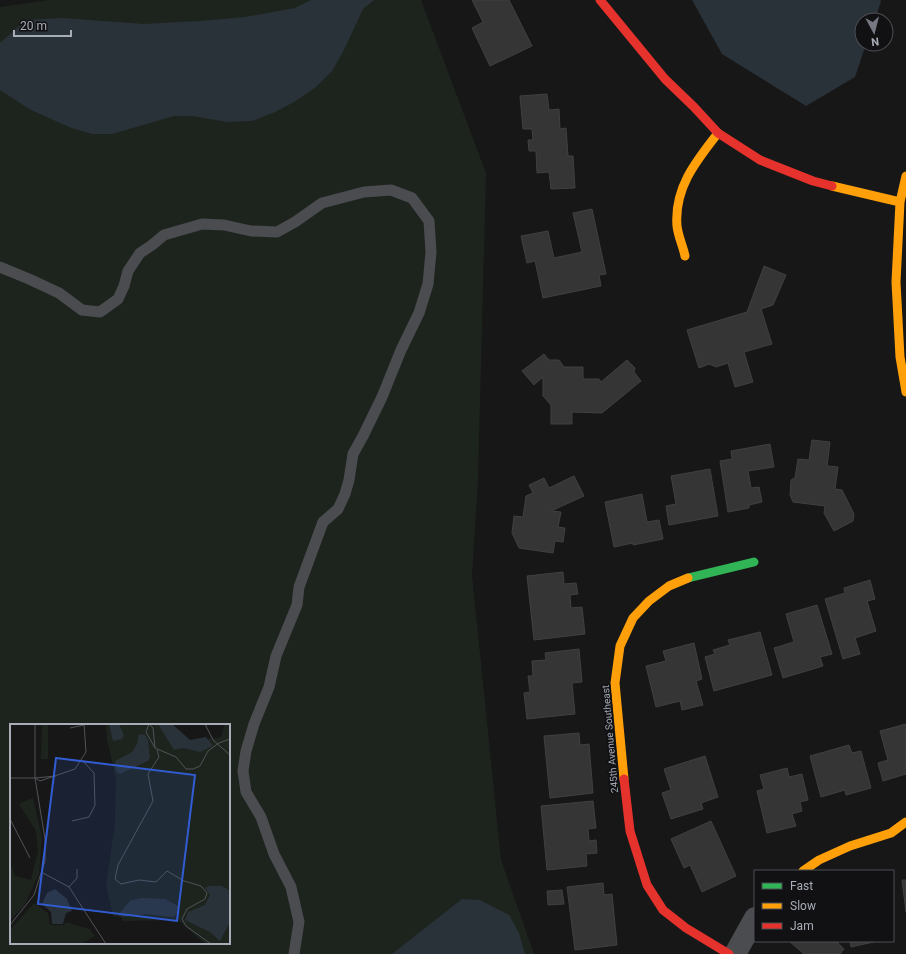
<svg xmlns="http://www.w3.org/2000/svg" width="906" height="954" viewBox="0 0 906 954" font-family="Roboto,sans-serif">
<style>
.green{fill:#1d241e;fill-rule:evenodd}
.water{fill:#2a3239}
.building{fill:#353536;stroke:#3f4043}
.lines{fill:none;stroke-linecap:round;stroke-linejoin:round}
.lane{stroke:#4b4c50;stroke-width:11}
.street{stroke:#4b4c50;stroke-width:22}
.fast{stroke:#30b455;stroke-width:9}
.slow{stroke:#ff9f0a;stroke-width:9}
.jam{stroke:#e5322d;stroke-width:9}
.labels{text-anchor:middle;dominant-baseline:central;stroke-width:3.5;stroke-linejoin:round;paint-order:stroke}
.street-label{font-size:10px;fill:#a8adb8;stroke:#111113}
.inset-road{fill:none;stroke:#515357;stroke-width:1}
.view{fill:#325cd3;fill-opacity:0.15;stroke:#325cd3;stroke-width:2}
.inset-edge{fill:none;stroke:#a8adb8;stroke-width:2}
</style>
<rect width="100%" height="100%" fill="#171717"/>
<path class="green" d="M49 0H421L486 173 478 479 472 575 501 860 534 954H0V7ZM11 725H229V943H11Z"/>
<path class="water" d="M311 0H374L363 9 343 52 332 71 316 87 294 102 275 112 252 121 227 122 193 116H174L112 134H92L69 127 29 109 0 90V43L26 20 62 18 143 24 201 21 245 17 295 8Z
M692 0H880L881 1 875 20H862V44H866L855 77 806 106 722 54Z
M462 899 480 900 509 915 519 933 525 954H392Z"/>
<path class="building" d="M472 0H509L532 46 490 66 472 28 483 22Z
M547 94 549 110 559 109 560 129 566 128 568 156H573L575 188 551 189 549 172 537 173 536 151H529L528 140H533L532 129H523L520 96Z
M592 209 606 274 599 275 601 286 543 298 535 261 527 263 521 236 548 231 554 258 582 252 573 213Z
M764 266 786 275 773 305 761 309 772 344 744 352 753 382 735 387 728 363 716 367 709 364 699 368 687 330 747 312Z
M544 354 549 360H559L564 367H583V379H599L601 382 627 360 635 368 634 372 641 381 602 413 572 412V424H551V405L543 396V377L534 385 522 371Z
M812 440 830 442 827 466 838 467 835 489 842 490 854 514 853 521 834 531 824 513 825 506 793 502 790 495 791 480 795 478 798 459 809 460Z
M770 444 774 467 748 471 751 488 759 487 762 502 749 505V508L728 512 720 461 732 459 731 451Z
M710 469 718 516 669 525 666 506 676 504 671 476Z
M574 476 584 496 551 511 561 512 558 527 565 528 563 542 555 541 553 553 519 548 512 533 514 516 523 517 526 496 533 493 529 485 544 478 549 488Z
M642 494 647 522 659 520 663 539 633 545V543L614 547 605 502Z
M563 572 564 584 576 583 578 594 570 595 571 608 582 607 585 634 534 640 527 576Z
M870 580 875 599 867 601 876 631 855 638 860 654 843 659 825 599 845 593 844 588Z
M817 605 832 654 820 657 823 666 783 678 774 648 794 642 786 614Z
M760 632 772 675 714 691 705 657 715 654 713 650 730 645 728 640Z
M694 643 702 679 696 681 703 705 682 710 680 701 656 707 646 666 666 661 663 651Z
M579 649 582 682 572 683 575 714 527 719 524 693 530 692 528 676H533L532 661 546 660 545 653Z
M906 724V774L883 781 878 763 888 760 880 731Z
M579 733 580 745 589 744 593 793 550 798 544 736Z
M849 745 852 753 861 751 871 788 846 795 845 790 821 797 810 756Z
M705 756 718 797 701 803 703 809 671 819 662 793 671 790 664 769Z
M787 768 789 777 802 774 808 800 800 802 802 811 792 814 796 826 767 833 757 791 764 789 760 775Z
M593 801 596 828 588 829 589 841 596 840 597 853 586 854 587 866 547 870 541 806Z
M711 821 736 876 702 892 690 865 684 868 671 839Z
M902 880H906V912Z
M603 883 604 895 612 894 617 945 575 950 567 887Z
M562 890 564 904 548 905 547 891Z
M789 941H836L844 949 840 954H804Z
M850 941H878L851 947Z"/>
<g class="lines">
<path class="lane" d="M0 267 29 279 59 293 82 310 100 312 118 299 124 286 128 271 140 253 152 245 164 235 202 224 224 225 251 231 277 232 295 222 322 203 364 192 391 190 412 198 429 221 431 252 428 284 419 313 401 350 382 397 363 436 353 454 349 480 345 494 338 509 323 522 299 587 297 605 276 656 269 687 254 724 246 751 243 771 246 792 261 817 274 854 291 887 299 922 294 954"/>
<path class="street" d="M735 954 755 918"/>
<path class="fast" d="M688 578 754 562"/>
<path class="slow" d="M906 176 900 202 896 282 900 357 906 392
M832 186 900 202
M685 256C683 246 678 236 677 226 674 188 696 161 718 133
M624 779 615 683 620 646 633 618 649 601 669 586 688 578
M803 871 819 860 850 846 891 833 906 822"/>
<path class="jam" d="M600 0 665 79 694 107 718 133 760 160 813 181 832 186
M624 779 630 831 647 885 663 910 686 928 729 954"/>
</g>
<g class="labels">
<g class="street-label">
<text transform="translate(610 739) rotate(-95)">245th Avenue Southeast</text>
</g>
</g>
<g transform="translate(10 724)">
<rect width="220" height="220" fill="#171717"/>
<path d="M32 0H38V35H31ZM96 0H162L181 17 211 13 215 0H220V220H195L168 196 112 197V193L103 192 96 161 105 100 106 56 97 15ZM23 74 32 114 29 150 14 182 0 196V139L5 152 21 156 28 127 26 107 9 80ZM24 179 38 189 40 201H54L56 198 79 205 85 212 71 220H0V206Z" fill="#1d241e"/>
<path d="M99 0H109L114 11 112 15 103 17ZM148 0H162L180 16 196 13 203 22 190 28 173 24 164 26ZM129 10 135 11 138 16 140 33 138 37 110 50 106 47 105 37 122 28 127 20ZM199 162H212L220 167V198L210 217 200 208 175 196 178 188 195 181 200 171 195 164ZM45 165 57 175 62 187 56 189 53 200H42L41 188 32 180 37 169ZM131 174 155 175 168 182 169 188 163 193 136 190 113 193 108 191 120 177Z" fill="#2a3239"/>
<path class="inset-road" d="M195 0 203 16 220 31M60 4 74 1M145 24 143 4 139 0 136 8 145 24 166 33 176 45H183L190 42 198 27 209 19 220 15M147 26 149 33 138 50 143 77 108 141 105 155 111 160 129 156 146 158 157 147 174 157 191 162 197 169 195 175 177 185 172 195 176 202 201 220M0 54H25L30 57 65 45 76 28 74 0M25 54 46 52M0 95 20 134M62 97 79 93 85 81 84 49 72 36M33 149 59 163 96 220M59 163 67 154V145M0 201 24 171 35 137V115L25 54V0"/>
<path class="view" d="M46 34 185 51 167 197 28 180Z"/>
<rect width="220" height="220" class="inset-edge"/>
</g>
<rect x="754" y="870" width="140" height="72" fill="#111113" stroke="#4d4f55"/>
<rect x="762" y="883" width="20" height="6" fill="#30b455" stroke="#4d4f55"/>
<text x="790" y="890" font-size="12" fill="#a8adb8">Fast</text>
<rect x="762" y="903" width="20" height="6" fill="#ff9f0a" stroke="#4d4f55"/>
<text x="790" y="910" font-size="12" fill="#a8adb8">Slow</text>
<rect x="762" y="923" width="20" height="6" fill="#e5322d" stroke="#4d4f55"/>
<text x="790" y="930" font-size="12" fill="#a8adb8">Jam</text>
<g transform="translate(874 32) rotate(173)"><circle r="19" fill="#111113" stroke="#4d4f55"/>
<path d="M0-3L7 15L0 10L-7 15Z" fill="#757880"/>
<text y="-6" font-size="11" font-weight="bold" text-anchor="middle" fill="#a8adb8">N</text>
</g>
<path d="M14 30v6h57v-6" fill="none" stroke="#a8adb8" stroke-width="2"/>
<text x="20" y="30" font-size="12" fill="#a8adb8" stroke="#111113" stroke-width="3" paint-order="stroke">20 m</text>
</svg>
